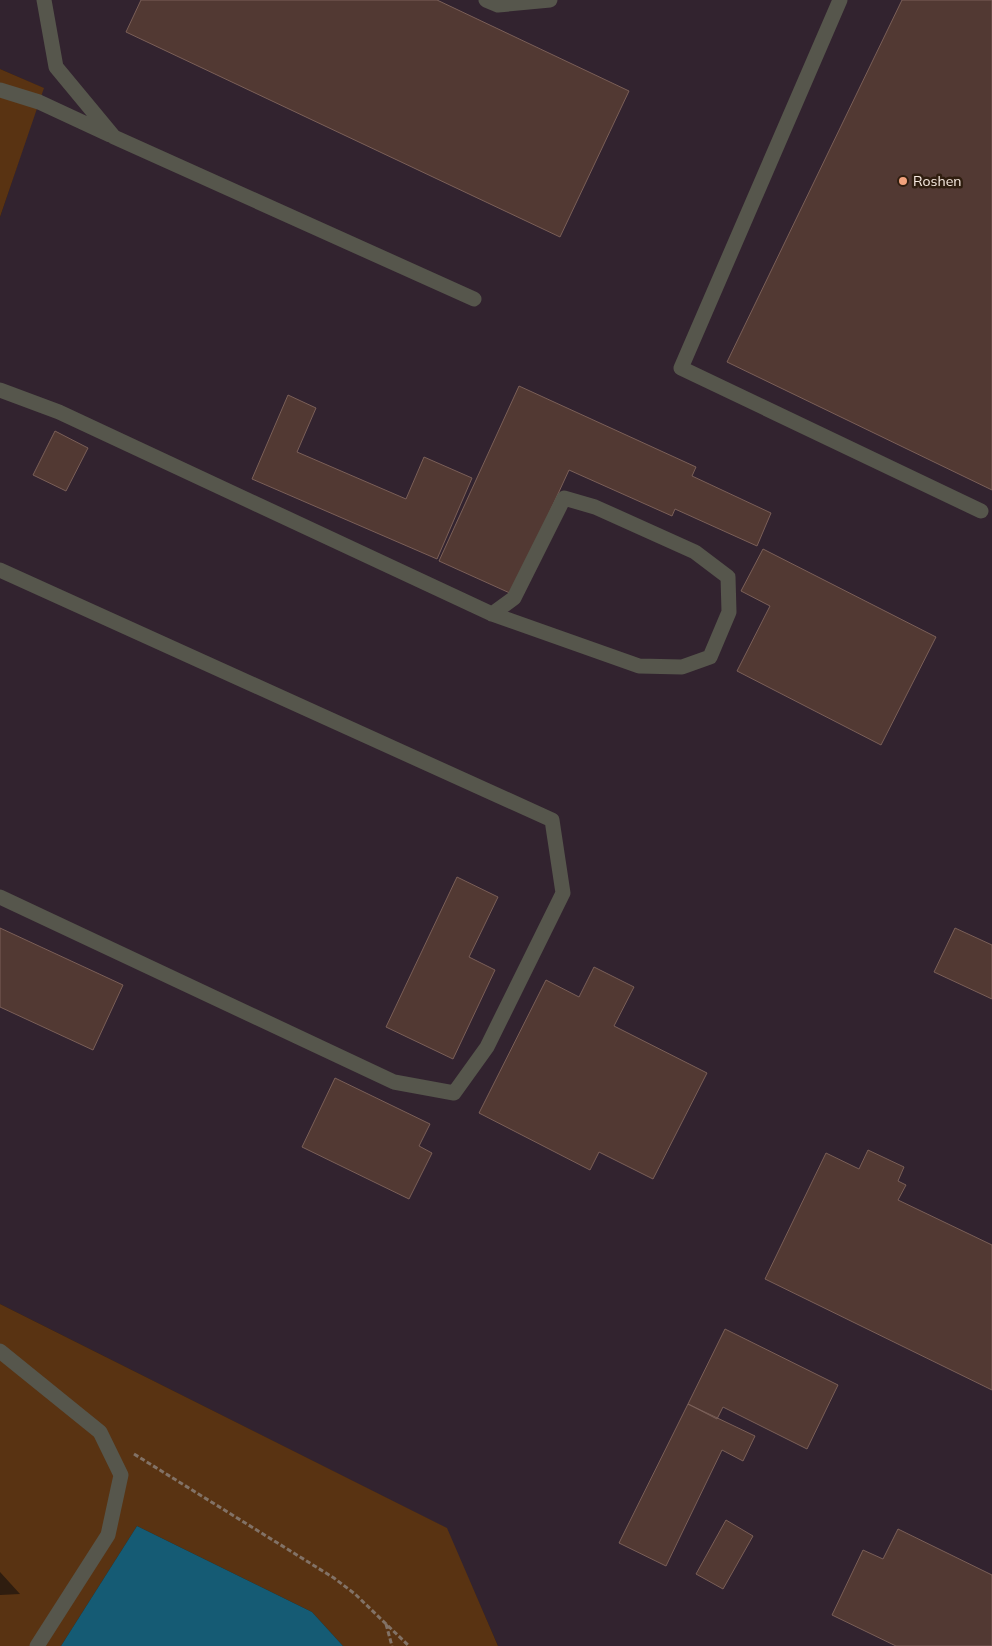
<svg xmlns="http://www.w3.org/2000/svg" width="992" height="1646" viewBox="0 0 992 1646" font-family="Mulish,sans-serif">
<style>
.industrial{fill:#32232f}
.green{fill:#593312}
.water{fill:#155b74}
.building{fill:#523933;stroke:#7a5f58}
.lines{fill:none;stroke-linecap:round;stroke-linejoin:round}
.path{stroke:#827266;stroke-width:3;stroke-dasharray:5 2.5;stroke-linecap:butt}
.lane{stroke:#56564c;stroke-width:15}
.street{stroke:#56564c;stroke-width:15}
.poi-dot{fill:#f1a17c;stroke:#2f1d0f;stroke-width:2}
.labels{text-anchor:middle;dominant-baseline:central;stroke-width:5;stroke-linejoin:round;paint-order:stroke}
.poi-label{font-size:14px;fill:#f9ece3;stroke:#2f1d0f;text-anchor:start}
</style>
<rect width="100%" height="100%" fill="#2f1d0f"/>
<path class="industrial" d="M0 0H992V1646H498L446 1528 0 1304V217L43 88 0 69Z"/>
<path class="green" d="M0 69 44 88 0 217Z
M0 1304 447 1528 498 1646H343L312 1612 137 1526 61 1646H0V1595L20 1594 0 1572Z"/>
<path class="water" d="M137 1526 312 1612 343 1646H61Z"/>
<path class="building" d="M141 0H437L629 91 560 237 126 32Z
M902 0H992V490L727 362Z
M519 386 696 467 692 476 771 513 757 546 675 509 672 516 569 470 512 594 439 561Z
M288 395 316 408 297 452 406 499 424 457 472 478 437 559 252 479Z
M55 431 88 448 66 491 33 475Z
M763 549 936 637 881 745 737 671 770 606 741 591Z
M457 877 498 897 469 957 495 970 453 1059 386 1027Z
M0 928 123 985 93 1050 0 1007Z
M955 928 992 945V999L934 972Z
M594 967 634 987 614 1026 707 1073 653 1179 599 1152 590 1170 479 1113 546 980 579 997Z
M335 1078 430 1124 419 1146 432 1153 409 1199 302 1147Z
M868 1150 904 1167 898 1181 906 1185 898 1200 992 1245V1390L765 1279 826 1153 859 1169Z
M725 1329 838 1385 807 1449 723 1407 717 1419 688 1404Z
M688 1404 755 1436 743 1461 722 1450 666 1566 619 1543Z
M726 1520 753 1536 723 1589 696 1574Z
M898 1529 992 1575V1646H896L832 1615 863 1550 883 1559Z"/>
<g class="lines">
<path class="path" d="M134 1454 334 1578 355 1594 409 1646
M386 1624 392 1646"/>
<path class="lane" d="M44 0 56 67 114 137 474 299
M486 0 498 5 550 0
M840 0 681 368 981 511
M0 90 39 102 110 135
M0 390 59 412 492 614 639 666 682 667 710 657 729 612 728 577 695 552 595 507 564 498 514 598 492 614
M0 570 552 820 563 893 487 1047 454 1093 394 1082 0 897"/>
<path class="street" d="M0 1351 100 1432 121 1475 108 1535 37 1646"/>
</g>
<circle class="poi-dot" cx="903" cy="181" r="5"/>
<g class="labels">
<g class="poi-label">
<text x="913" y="181">Roshen</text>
</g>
</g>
</svg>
